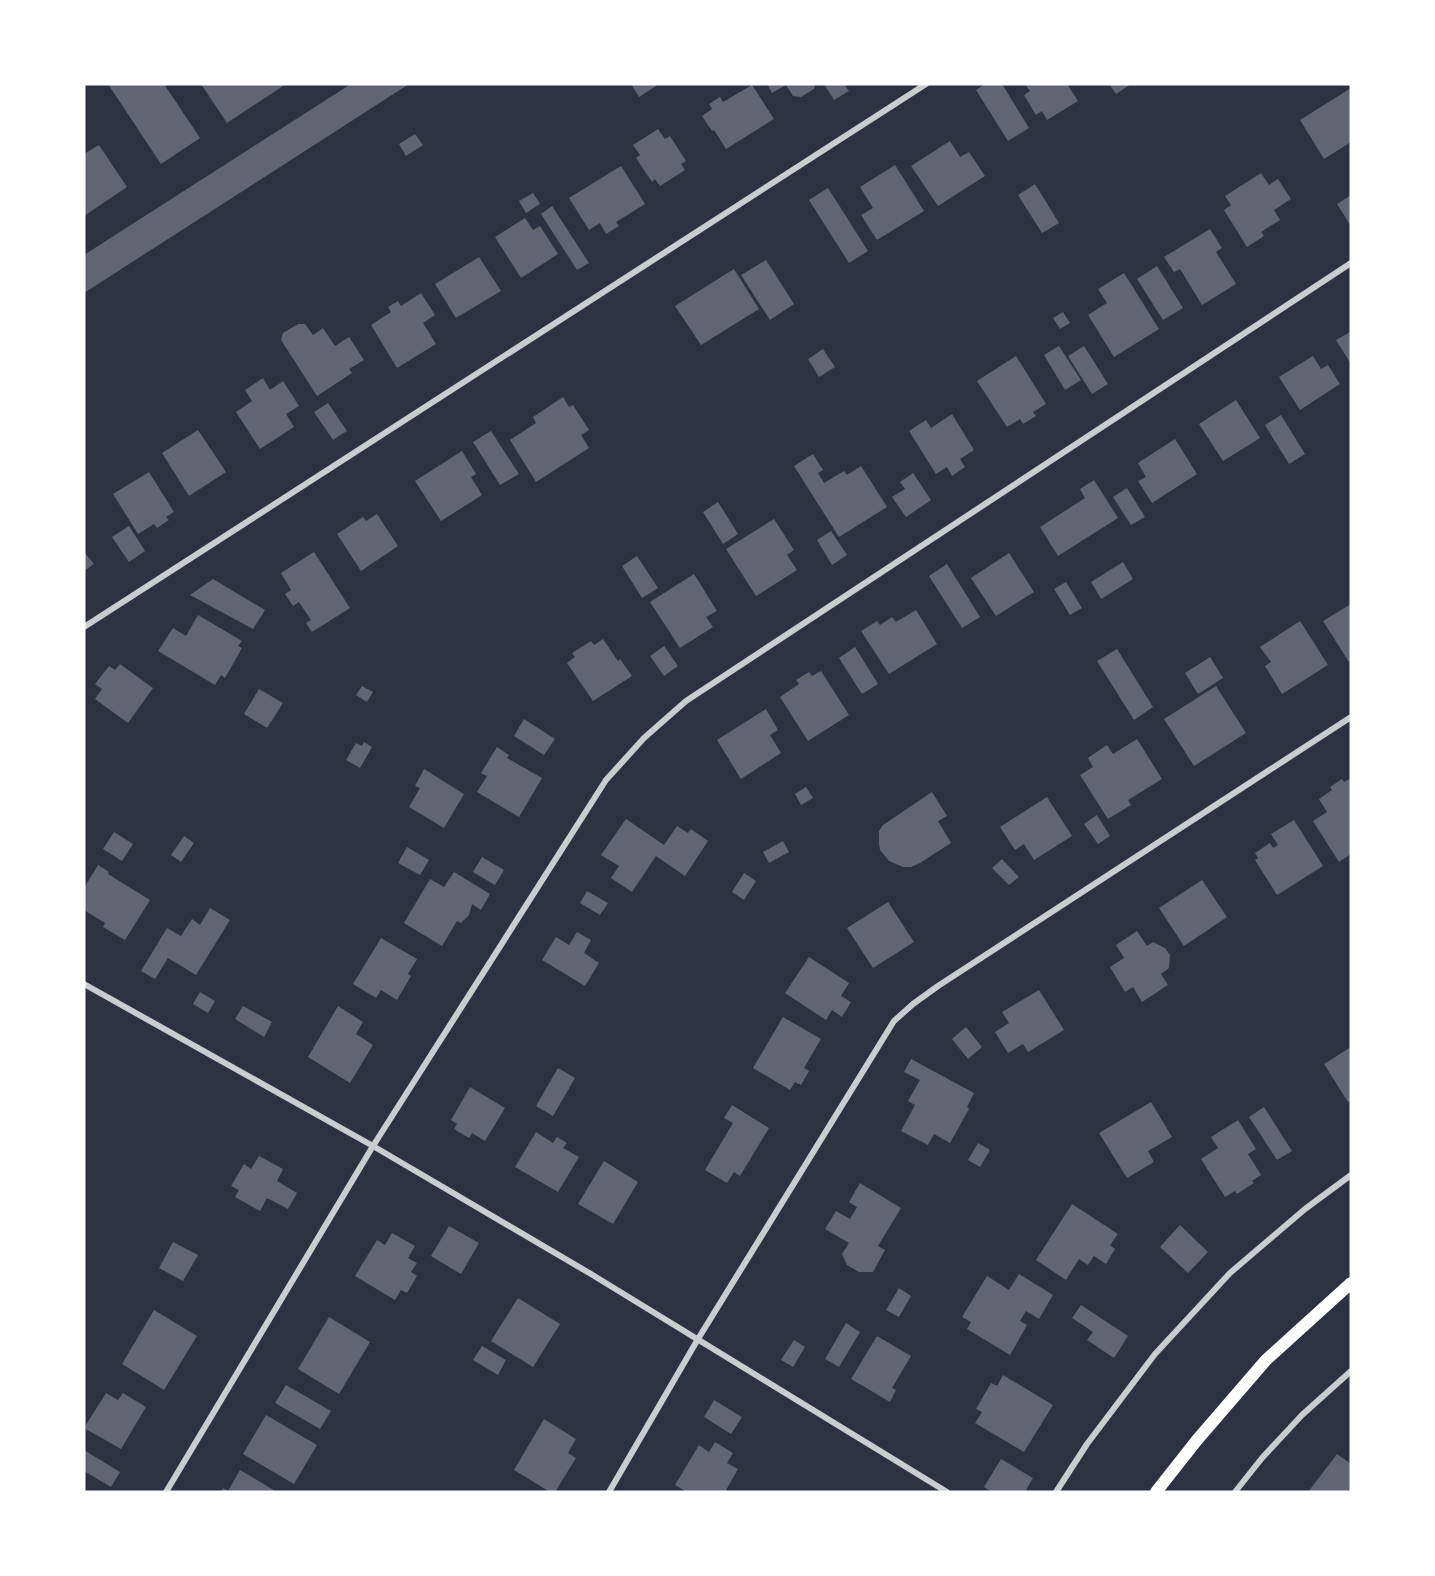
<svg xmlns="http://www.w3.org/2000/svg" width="1435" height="1576" viewBox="0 0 1435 1576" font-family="'Roboto Condensed',sans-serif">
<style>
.building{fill:#626471}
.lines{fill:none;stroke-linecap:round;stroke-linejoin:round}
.minor{stroke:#caccd0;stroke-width:6}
.secondary{stroke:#fff;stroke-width:12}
</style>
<rect width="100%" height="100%" fill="#2d3142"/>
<path class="building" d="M108 84H164L200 138 161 164Z
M201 84H286L227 123Z
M351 84H409L84 293V255Z
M631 84H654L656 86 639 97Z
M767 84H815L814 89 801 97 793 96 786 85 772 93Z
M824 84H844L849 91 834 100Z
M985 84H1002L1029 128 1008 141 976 90Z
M1025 84H1067L1078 101 1047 120 1042 111 1036 115 1024 95 1030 91Z
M1109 84H1131L1116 94Z
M752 85 774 119 726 149 714 130 712 131 702 116 712 109 709 104 720 97 723 102Z
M1351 88V142L1324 159 1300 120Z
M658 129 665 139 670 136 686 161 681 164 685 170 660 186 655 179 652 182 636 158 640 155 633 145Z
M415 134 423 145 406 156 399 144Z
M950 141 960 157 969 152 985 176 938 206 911 166Z
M99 145 127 187 84 216V154Z
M895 165 924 211 877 240 861 215 873 208 860 187Z
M621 166 645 204 616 222 619 226 606 234 600 223 589 230 569 198Z
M1261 173 1269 185 1278 179 1291 199 1274 210 1280 220 1261 232 1264 236 1247 247 1224 210 1231 205 1225 196Z
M1035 184 1059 223 1042 233 1018 195Z
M828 188 868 251 849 263 809 200Z
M533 193 540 204 526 213 519 201Z
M1351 195V226L1337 204Z
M552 206 589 263 577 270 541 214Z
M525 218 533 230 540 226 558 254 521 278 495 237Z
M1210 229 1222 248 1216 252 1236 284 1202 305 1180 269 1174 272 1164 257Z
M479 257 501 291 456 318 435 284Z
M766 260 794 304 770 320 741 275Z
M1157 266 1183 308 1163 320 1137 279Z
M734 269 759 309 701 345 675 306Z
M1124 273 1159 329 1114 357 1088 315 1107 303 1098 289Z
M421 293 435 315 423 323 436 344 397 368 371 325 391 312 388 307 398 301 401 306Z
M1063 312 1070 323 1060 329 1053 318Z
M298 324H305L313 335 323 328 335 346 349 337 364 360 349 369 352 373 317 396 281 340 283 333Z
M1350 332 1351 333V364L1336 340Z
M1059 346 1081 380 1065 390 1044 355Z
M1084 346 1108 384 1092 394 1068 356Z
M823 349 835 367 819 377 808 359Z
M1016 356 1046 404 1033 412 1036 416 1023 424 1020 419 1007 427 977 381Z
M1313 356 1321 369 1328 365 1340 384 1300 410 1279 377Z
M263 378 270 390 283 381 299 406 286 414 294 427 260 449 236 412 252 401 245 390Z
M563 397 569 407 573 405 589 430 581 435 589 448 536 482 510 440 536 423 533 417Z
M1236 400 1260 438 1223 461 1199 424Z
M328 403 347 431 333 440 314 412Z
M952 414 974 450 960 459 965 467 952 476 947 467 936 474 909 431 926 420 931 428Z
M1281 415 1305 454 1289 464 1265 425Z
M198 430 226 472 189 496 162 453Z
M491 431 519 474 500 485 473 442Z
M1175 439 1197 474 1152 503 1138 481 1146 477 1138 463Z
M462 451 476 474 471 477 482 495 441 521 415 481Z
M813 454 823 470 818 473 824 483 844 471 847 475 861 466 887 507 839 537 794 466Z
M149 472 174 512 166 517 169 520 157 528 154 524 138 534 113 494Z
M913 473 931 500 906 517 892 497 905 489 900 482Z
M1094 480 1118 518 1058 556 1040 527 1085 498 1080 489Z
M1127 488 1145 517 1131 525 1113 497Z
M718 502 738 534 723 544 703 512Z
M377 514 398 546 361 571 337 534 363 517 366 521Z
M774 519 794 550 787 555 797 570 756 596 726 549Z
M129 526 145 551 129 562 112 537Z
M831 531 847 555 832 565 817 540Z
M84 552 94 564 84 571Z
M314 552 350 608 312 632 306 623 311 620 299 602 293 606 285 594 291 590 281 573Z
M1009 553 1034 592 996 616 971 578Z
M637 556 658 588 642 598 622 566Z
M1123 562 1133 579 1101 599 1091 582Z
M947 564 980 617 962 628 929 576Z
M694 574 717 611 706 617 713 627 680 648 650 602Z
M213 579 265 610 253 629 190 595Z
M1066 582 1082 608 1070 615 1054 589Z
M1351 604V660L1349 662 1323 621Z
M916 610 937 644 889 674 861 631 877 621 880 625 892 617 896 622Z
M198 615 242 641 238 646 242 648 225 678 221 675 215 685 158 651 173 628 186 636Z
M1300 621 1328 665 1282 694 1265 666 1271 662 1260 647Z
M603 639 618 661 620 659 632 676 593 701 567 663 575 657 572 653 591 641 594 645Z
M664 646 678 666 664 676 650 656Z
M855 647 878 684 862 694 839 658Z
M1117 649 1153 707 1134 720 1097 661Z
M1210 657 1223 678 1198 694 1185 673Z
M120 664 153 688 128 723 95 699 102 689 95 684 109 666 115 670Z
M821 671 849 715 808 741 780 697 799 684 796 680 809 672 812 676Z
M362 686 373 692 367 702 356 695Z
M1216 686 1246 733 1194 766 1164 719Z
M259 689 283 703 267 728 244 714Z
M766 709 778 730 770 735 781 753 741 779 717 740Z
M524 719 555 739 544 755 514 736Z
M1137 739 1162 779 1128 800 1131 805 1108 819 1080 775 1093 767 1088 758 1107 745 1113 754Z
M364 742 372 747 360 768 346 760 356 743 362 746Z
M497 747 509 755 507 758 542 778 519 817 477 792 487 776 481 773Z
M424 769 464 794 444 828 409 807 420 788 415 786Z
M1351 778V854L1339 862 1313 821 1327 812 1319 799 1332 790 1330 787 1342 779 1344 782Z
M806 787 813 798 801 805 795 794Z
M932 792 947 816 938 821 951 843 920 863 911 867H903L889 861 880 850 879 844V831L883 825Z
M1047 797 1072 836 1034 860 1024 844 1015 850 1000 827Z
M1097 815 1110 836 1098 844 1084 824Z
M626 819 664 845 677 826 688 833 691 829 708 841 685 876 656 856 632 892 611 878 619 866 601 855Z
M1294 820 1323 866 1277 895 1255 860 1258 858 1255 853 1270 843 1273 848 1278 845 1271 834Z
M114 832 133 844 122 861 103 849Z
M184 836 194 843 181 862 171 855Z
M783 841 789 852 769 863 763 852Z
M407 847 429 860 420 875 398 863Z
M482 857 504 870 495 885 473 872Z
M1002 859 1019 877 1009 885 992 868Z
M98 865 109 872 108 874 150 900 125 940 103 927 105 923 84 910V888Z
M454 872 490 894 481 910 472 904 469 915 461 923 457 921 442 946 404 923 430 879 444 887Z
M744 873 756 881 744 900 732 892Z
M1202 880 1227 917 1184 946 1159 908Z
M587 891 608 903 600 915 580 903Z
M888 902 914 942 873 968 847 928Z
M210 908 230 920 196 975 168 958 155 979 141 971 167 928 181 936 192 919 200 925Z
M1137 931 1147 946 1153 942 1165 948 1170 955 1169 968 1161 974 1168 985 1142 1002 1133 987 1125 992 1110 967 1124 958 1116 945Z
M577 932 591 940 584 953 599 963 585 986 542 960 556 937 569 945Z
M381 938 417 959 408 974 411 976 397 1000 381 990 376 998 353 984Z
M809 957 849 983 841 996 851 1002 842 1017 832 1010 826 1020 785 993Z
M1039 990 1064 1030 1028 1052 1023 1044 1008 1053 995 1032 1009 1023 1002 1012Z
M200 992 215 1001 208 1013 193 1004Z
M243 1006 272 1022 264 1037 235 1019Z
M338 1006 363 1022 356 1034 373 1045 350 1083 308 1057Z
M783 1017 821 1039 804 1068 809 1071 801 1085 795 1082 790 1090 753 1068Z
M966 1027 982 1047 968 1059 952 1039Z
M1351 1047V1100L1348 1102 1324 1064Z
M911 1059 974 1093 967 1107 969 1109 950 1143 934 1134 928 1145 901 1131 915 1105 908 1101 920 1080 904 1072Z
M558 1068 575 1078 553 1116 536 1106Z
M470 1087 505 1108 485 1141 472 1133 469 1138 454 1129 457 1124 451 1120Z
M1151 1102 1172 1137 1148 1151 1154 1162 1127 1178 1099 1133Z
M732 1105 769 1128 740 1176 734 1172 727 1183 705 1170 733 1123 724 1118Z
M1264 1107 1292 1151 1277 1160 1249 1117Z
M1238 1120 1256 1149 1248 1154 1261 1175 1252 1181 1254 1183 1237 1194 1235 1191 1225 1197 1201 1159 1218 1148 1211 1137Z
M536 1132 553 1143 557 1137 567 1143 563 1148 579 1157 558 1192 515 1167Z
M978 1143 990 1150 980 1167 968 1160Z
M259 1156 283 1169 277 1181 297 1193 288 1209 267 1198 260 1211 235 1197 239 1190 231 1186 244 1164 251 1169Z
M604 1161 638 1182 613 1224 578 1204Z
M860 1183 901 1208 878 1246 885 1250 873 1272H859L847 1265 842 1254 849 1243 825 1229 836 1211 850 1219 857 1207 849 1202Z
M1072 1204 1118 1234 1110 1245 1115 1249 1106 1264 1094 1256 1088 1265 1079 1259 1066 1280 1036 1260Z
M1180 1225 1208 1252 1188 1273 1160 1247Z
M449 1226 479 1243 461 1274 431 1256Z
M392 1233 415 1246 408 1258 417 1263 411 1272 417 1276 407 1293 401 1290 395 1300 355 1276 377 1240 385 1245Z
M173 1242 198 1255 183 1281 159 1268Z
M1019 1274 1053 1295 1039 1319 1026 1311 1020 1321 1027 1325 1010 1355 967 1329 971 1322 962 1317 987 1276 1009 1290Z
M899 1288 911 1296 899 1317 886 1310Z
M518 1298 560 1324 533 1367 491 1341Z
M1081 1305 1128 1336 1114 1358 1087 1340 1093 1332 1072 1318Z
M154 1310 197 1336 164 1390 122 1364Z
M329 1317 370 1342 339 1394 298 1369Z
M846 1323 860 1332 839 1367 825 1359Z
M877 1336 911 1356 892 1388 896 1390 890 1402 851 1379Z
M794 1340 805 1347 793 1367 781 1360Z
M482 1346 506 1360 498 1375 473 1360Z
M1003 1375 1053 1405 1024 1452 975 1423 982 1412 976 1409 991 1383 997 1386Z
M286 1385 331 1411 320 1429 275 1403Z
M106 1393 118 1400 123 1393 146 1407 121 1449 84 1428Z
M714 1400 742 1417 731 1434 704 1417Z
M266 1415 317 1445 294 1484 243 1454Z
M544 1419 576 1439 568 1453 576 1458 555 1492H550L514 1470Z
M715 1442 733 1453 727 1463 738 1469 725 1492H687L675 1485 699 1445 709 1452Z
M84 1450 120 1472 111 1487 84 1471Z
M1337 1454 1351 1464V1492H1308Z
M1001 1459 1033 1478 1025 1492H992L984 1487Z
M240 1470 277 1492H221L223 1488 228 1491Z"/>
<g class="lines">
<path class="minor" d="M84 627 926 84
M84 984 373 1146 591 1274 947 1492
M166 1492 373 1146 606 780 644 738 686 701 1351 263
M609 1492 698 1339 894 1021 913 1004 938 986 1351 717
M1056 1492 1087 1444 1155 1354 1230 1273 1305 1209 1351 1175
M1235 1492 1262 1458 1302 1415 1351 1371"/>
<path class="secondary" d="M1156 1492 1197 1440 1266 1360 1351 1283"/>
</g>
<rect width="1435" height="1576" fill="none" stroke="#ffffff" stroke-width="171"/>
</svg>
